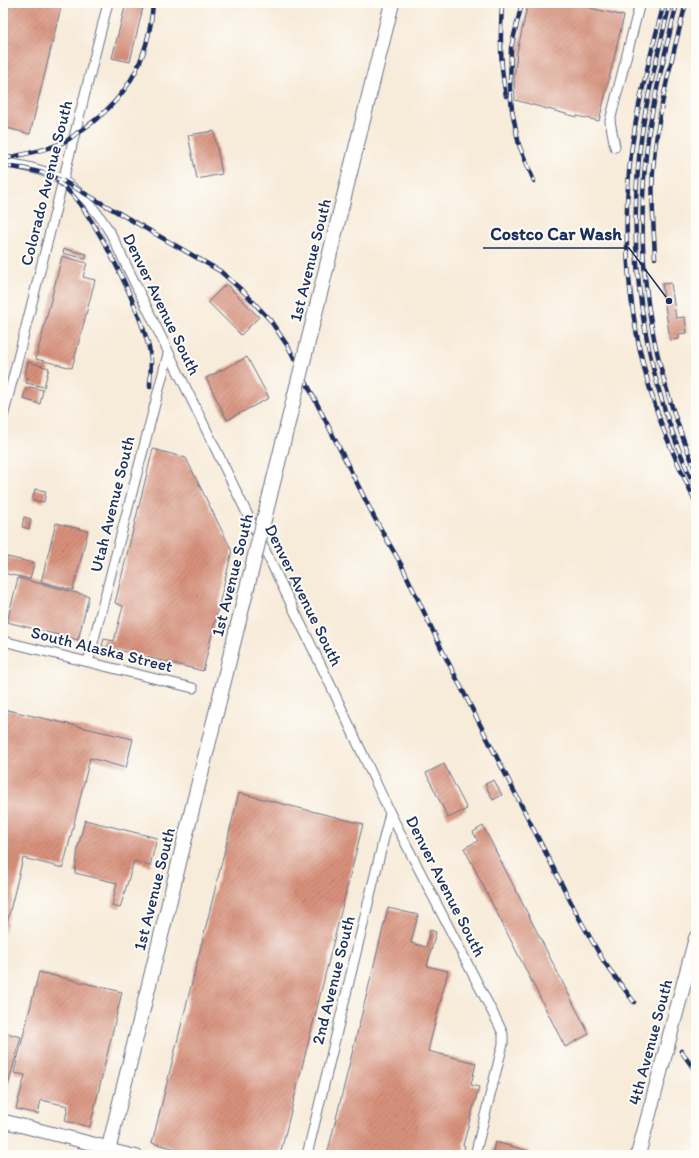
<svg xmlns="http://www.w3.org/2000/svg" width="699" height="1158" viewBox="0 0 699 1158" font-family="Itim,sans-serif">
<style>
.building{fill:url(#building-hatch)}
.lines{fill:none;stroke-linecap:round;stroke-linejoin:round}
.street-casing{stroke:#687189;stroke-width:11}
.secondary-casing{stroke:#687189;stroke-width:15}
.primary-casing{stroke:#687189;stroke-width:16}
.street{stroke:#fff;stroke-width:9}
.secondary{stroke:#fff;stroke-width:13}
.primary{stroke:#fff;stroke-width:14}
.rail-casing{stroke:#1b2f5e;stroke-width:4.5}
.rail{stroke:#fdfcf7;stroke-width:3;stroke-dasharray:9;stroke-linecap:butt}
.primary-bridge-casing{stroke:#687189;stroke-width:16;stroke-linecap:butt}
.primary-bridge{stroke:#fff;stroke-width:14}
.labels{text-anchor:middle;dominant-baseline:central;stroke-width:4;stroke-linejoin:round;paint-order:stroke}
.street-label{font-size:17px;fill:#1b2f5e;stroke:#fdfcf7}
.leader{fill:none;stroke:#1b2f5e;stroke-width:1.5}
.callout-dot{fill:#1b2f5e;stroke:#fdfcf7;stroke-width:1.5}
.callout-label{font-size:18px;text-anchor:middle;font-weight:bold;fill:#1b2f5e;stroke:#fdfcf7;stroke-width:4;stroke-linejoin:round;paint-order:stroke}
</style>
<defs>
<pattern id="building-hatch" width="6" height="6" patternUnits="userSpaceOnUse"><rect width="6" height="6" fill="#d8917b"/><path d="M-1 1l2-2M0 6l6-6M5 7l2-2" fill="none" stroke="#ae7768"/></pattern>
</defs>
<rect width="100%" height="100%" fill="#fdfcf7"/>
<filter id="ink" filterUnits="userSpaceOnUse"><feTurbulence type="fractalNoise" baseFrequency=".025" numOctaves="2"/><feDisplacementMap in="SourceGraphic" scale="8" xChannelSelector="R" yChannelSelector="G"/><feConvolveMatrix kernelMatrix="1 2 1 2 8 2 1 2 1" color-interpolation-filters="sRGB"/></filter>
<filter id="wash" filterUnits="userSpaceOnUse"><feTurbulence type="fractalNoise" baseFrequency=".012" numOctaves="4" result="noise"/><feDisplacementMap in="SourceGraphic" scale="16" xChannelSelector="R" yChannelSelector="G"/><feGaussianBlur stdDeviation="0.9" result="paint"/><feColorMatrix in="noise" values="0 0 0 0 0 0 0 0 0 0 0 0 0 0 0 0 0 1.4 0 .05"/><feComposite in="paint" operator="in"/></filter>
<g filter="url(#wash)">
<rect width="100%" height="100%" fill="#f7ebd9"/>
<g id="blocks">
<path class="building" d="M3 3H62L30 134 3 127Z
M126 3H144L130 62 112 58Z
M528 3H570L624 16 599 121 577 116V117L515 100 514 80 517 52Z
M214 131 222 174 197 179 188 135Z
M64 249 87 254 86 259 63 253Z
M62 256 87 263 83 277 95 280 72 368 36 359Z
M671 283 676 318 685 317 687 333 679 334V339L670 340 662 284Z
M226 284 259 317 241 335 208 302Z
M247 357 269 398 227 420 206 378Z
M28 362 49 368 44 387 26 383 28 378 25 377Z
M30 387 43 390 40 404 23 399 26 388Z
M153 449 186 458 232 551 203 671 102 646 104 639 114 641 123 606 115 603Z
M35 489 46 491 44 502 32 500Z
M24 517 31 519 29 529 22 527Z
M56 523 88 531 73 590 41 582Z
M3 556 34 563 30 579 3 573Z
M18 578 89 596 78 640 7 622Z
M3 709 133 739 126 768 90 758 63 868 23 858 4 935Z
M444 764 467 809 448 818 426 773Z
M494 780 502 795 493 800 485 784Z
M239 793 363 824 280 1155H201L152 1143Z
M85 820 157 838 150 866 134 861 120 908 112 906 117 883 75 873 78 847Z
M483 826 589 1034 565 1047 464 848 478 841 473 832Z
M388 908 418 915 411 943 426 947 430 930 436 932 427 966 448 971 428 1051 476 1063 471 1085 479 1087 463 1145 465 1146 462 1155H327Z
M39 972 122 992 90 1127 65 1121 68 1106 41 1100 38 1114 16 1109 25 1075 14 1073Z
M3 1032 21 1037 5 1097H3Z
M495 1142 529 1151 527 1155H492Z"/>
</g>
</g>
<g filter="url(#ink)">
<use href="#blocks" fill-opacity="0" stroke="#687189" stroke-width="1"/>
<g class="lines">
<defs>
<path id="street" d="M615 147 610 121 640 3
M3 162C18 165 34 167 48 173 77 185 96 209 111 234L331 686 390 813 499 1025 503 1034V1044L475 1155
M3 417 108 3
M3 641 193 688
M88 662 168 354
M109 1148 138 1155
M307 1155 390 813"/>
<path id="secondary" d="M3 1121 109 1148"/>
<path id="primary" d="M107 1155 189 822
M638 1155 696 938"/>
</defs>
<use href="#street" class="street-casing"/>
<use href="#secondary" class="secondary-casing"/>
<use href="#primary" class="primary-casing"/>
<use href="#street" class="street"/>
<use href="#secondary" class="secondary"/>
<use href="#primary" class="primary"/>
<defs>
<path id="rail" d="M522 3 511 48 510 88 512 110 519 145 534 181
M664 3C654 42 643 81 636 121 618 220 626 325 660 420 670 448 683 475 696 503
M670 3C658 54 644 105 639 157 627 270 647 386 696 489
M677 3C667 45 656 87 649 130 632 253 648 358 696 471
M502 6C500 36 500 66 506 96
M3 159C23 154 45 151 64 142 69 140 73 136 77 133 126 102 149 61 153 3
M3 166 27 169
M22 168 43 173 63 181 220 271 245 293 270 320 289 348 374 517 402 566 443 652 579 918 604 962 634 1002
M58 182C91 202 147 321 151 359 151 368 150 378 150 387
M655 258C654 229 651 198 653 170 657 113 672 58 686 3
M681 1051 696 1072"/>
</defs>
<use href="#rail" class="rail-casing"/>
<use href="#rail" class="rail"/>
<defs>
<path id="primary-bridge" d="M189 822 392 3"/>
</defs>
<use href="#primary-bridge" class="primary-bridge-casing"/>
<use href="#primary-bridge" class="primary-bridge"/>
</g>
</g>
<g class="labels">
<g class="street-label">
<text transform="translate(46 183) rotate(-76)">Colorado Avenue South</text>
<text transform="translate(310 260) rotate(-76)">1st Avenue South</text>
<text transform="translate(162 304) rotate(64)">Denver Avenue South</text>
<text transform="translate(112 504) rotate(-76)">Utah Avenue South</text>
<text transform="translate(232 575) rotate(-76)">1st Avenue South</text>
<text transform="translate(304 595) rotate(64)">Denver Avenue South</text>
<text transform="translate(102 649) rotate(14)">South Alaska Street</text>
<text transform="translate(446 886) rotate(63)">Denver Avenue South</text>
<text transform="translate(154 889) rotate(-76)">1st Avenue South</text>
<text transform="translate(333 980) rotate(-76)">2nd Avenue South</text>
<text transform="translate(650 1042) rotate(-75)">4th Avenue South</text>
</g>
</g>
<path class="leader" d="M669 301L629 248H483"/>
<circle class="callout-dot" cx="669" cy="301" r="4"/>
<g class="callout-label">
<text x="556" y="240">Costco Car Wash</text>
</g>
<rect width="699" height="1158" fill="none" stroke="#fdfcf7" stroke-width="16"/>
</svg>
